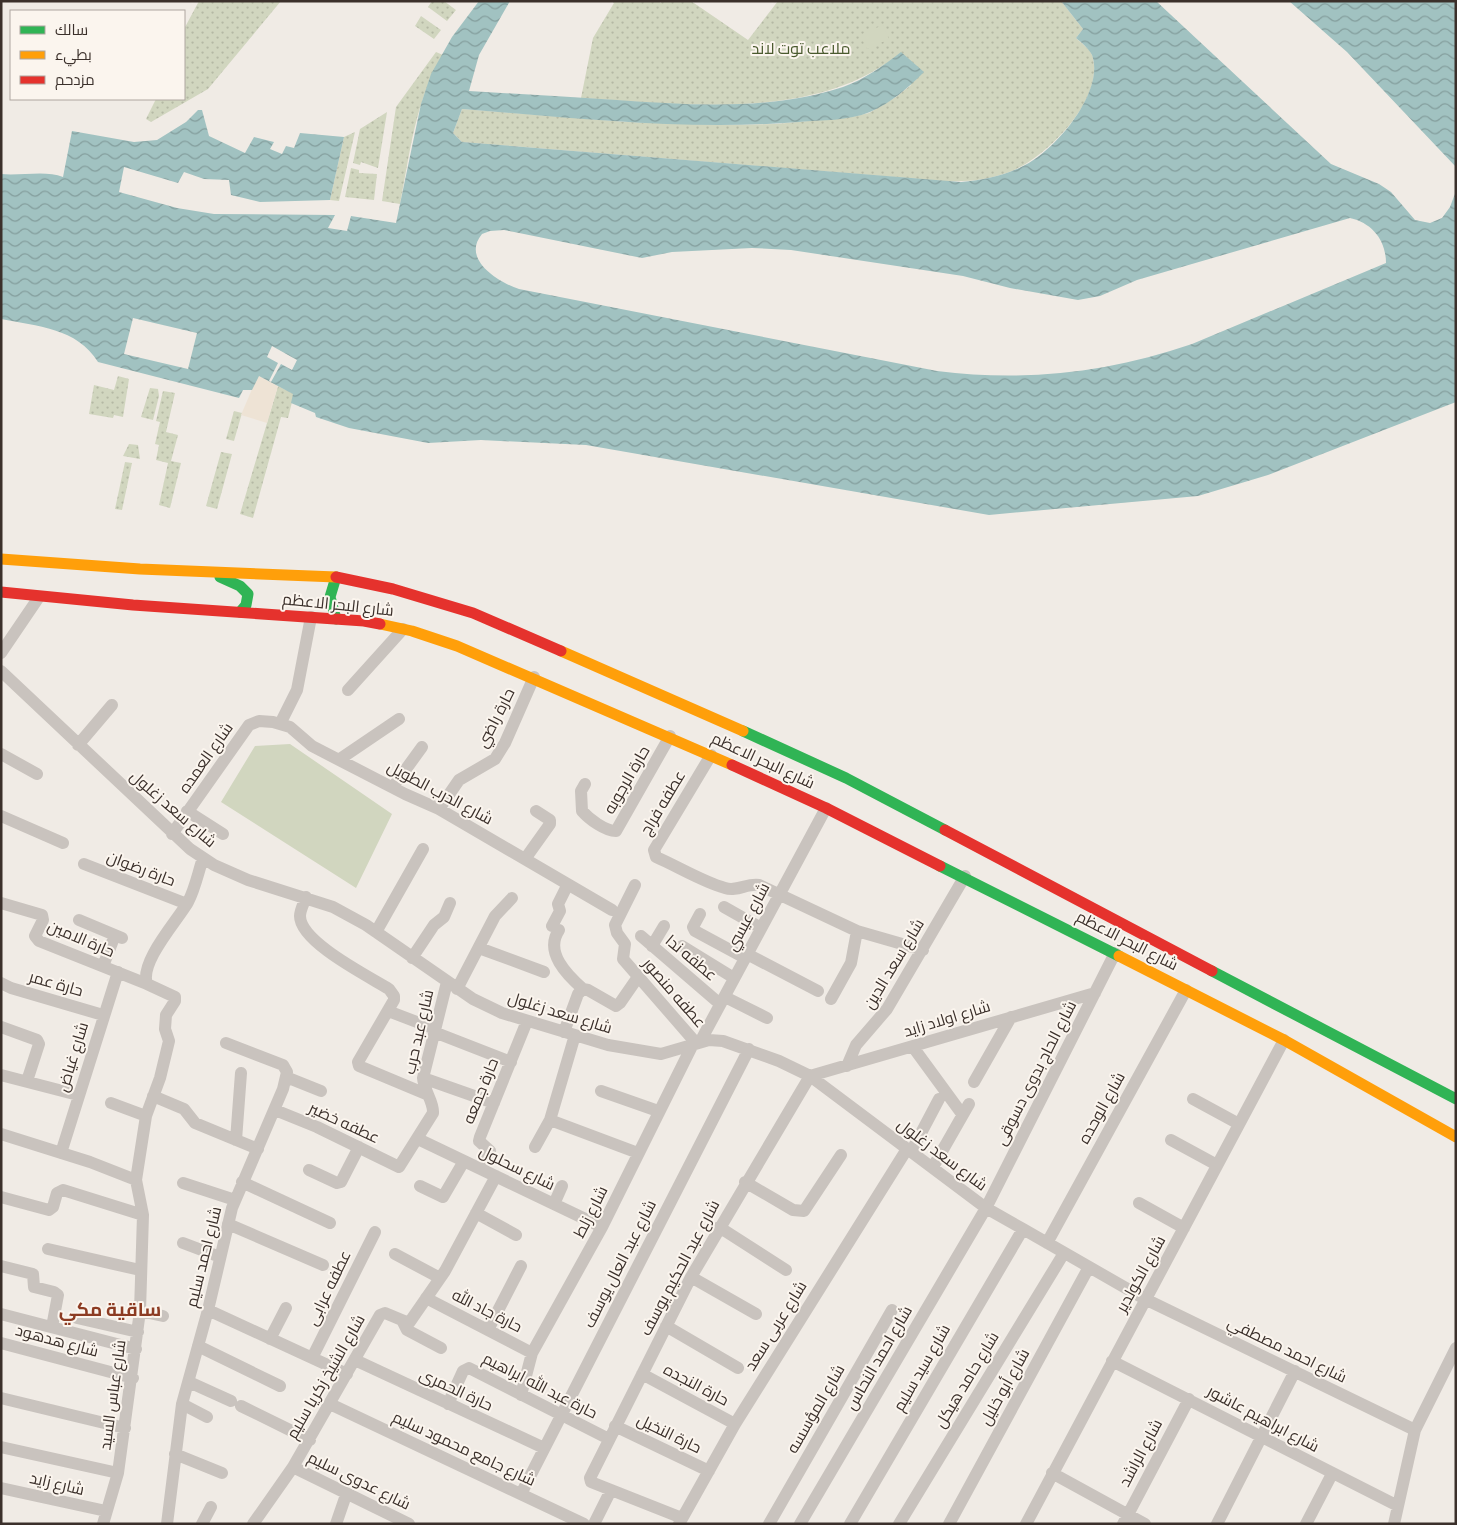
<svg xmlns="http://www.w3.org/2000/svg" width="1457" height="1525" viewBox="0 0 1457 1525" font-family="'Source Sans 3',Cairo,sans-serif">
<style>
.green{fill:url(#green-dots)}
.pitch{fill:#d1d6bf}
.plaza{fill:#eee3d5}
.water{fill:url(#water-waves);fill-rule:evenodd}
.pier{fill:#f0ebe5}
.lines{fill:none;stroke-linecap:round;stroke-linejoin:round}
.street{stroke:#c9c3be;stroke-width:12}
.fast{stroke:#30b455;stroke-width:11}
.slow{stroke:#ff9f0a;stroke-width:11}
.jam{stroke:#e5322d;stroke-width:11}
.labels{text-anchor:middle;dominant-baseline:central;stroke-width:4;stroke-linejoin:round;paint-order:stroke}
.park-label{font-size:16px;fill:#4a5a2e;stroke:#fbf5ee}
.street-label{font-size:16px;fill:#3b302b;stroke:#fbf5ee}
.quarter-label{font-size:19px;font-weight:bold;fill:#8c3b22;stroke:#fbf5ee}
</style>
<defs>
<pattern id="green-dots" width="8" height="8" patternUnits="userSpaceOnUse" patternTransform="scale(1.25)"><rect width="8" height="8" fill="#d1d6bf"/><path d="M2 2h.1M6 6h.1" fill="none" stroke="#b4b8a4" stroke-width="1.8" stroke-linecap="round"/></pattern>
<pattern id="water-waves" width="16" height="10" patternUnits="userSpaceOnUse" patternTransform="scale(1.25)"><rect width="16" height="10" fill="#a1c2c1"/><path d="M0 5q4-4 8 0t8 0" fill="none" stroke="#849e9d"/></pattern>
</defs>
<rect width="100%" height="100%" fill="#f0ebe5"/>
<path class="green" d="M199 1H281L208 89 151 122 146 119 156 99H184V29Z
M432 1H444L456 10 447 21 428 7Z
M612 1H658L661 3V1H691L748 40 778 1H1061L1083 29 1076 38C1081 43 1090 49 1092 55 1106 97 1049 155 1014 170 991 180 968 182 943 181L462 142 453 133 462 109 627 122 728 125 776 124 851 117 869 113 896 97 911 85 885 64C803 120 675 104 581 98L593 38 614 3Z
M421 16 441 30 434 39 415 26Z
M436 52 443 55C415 100 410 154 400 204L382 201 396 107Z
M387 112 378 168 361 162 360 165 353 163 360 129Z
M355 132 339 201 330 200 344 137Z
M351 168 359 170V173L377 174 374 200 345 197Z
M118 376 129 379 123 417 114 415 113 418 89 414 94 385 114 390Z
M278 386 294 394 288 418 281 417 253 518 240 514Z
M150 388 158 389 159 396 153 420 141 417Z
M163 391 175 393 166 432 178 435 171 461 181 463 170 508 159 505 168 463 156 460 159 445 155 444 160 422 156 421Z
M234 411 242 413 234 441 226 439Z
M129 444 138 445 140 459 123 456Z
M221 452 232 454 217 509 206 506Z
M125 462 132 463 122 510 115 509Z"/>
<path class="pitch" d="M883 25 889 39 867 49 860 35Z
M290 744 392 814 356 888 221 802 255 746Z"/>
<path class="plaza" d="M258 375 278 386 267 423 241 415Z"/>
<path class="water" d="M479 1H510L479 55 469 91C519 94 568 97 617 100 691 105 770 111 843 87 865 79 883 66 901 52L924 72C908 88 891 103 870 112 848 121 822 120 799 122 687 131 574 118 462 109L453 133 462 142 961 182C985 180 1007 175 1027 164 1057 148 1105 91 1092 55 1089 49 1081 42 1076 38L1083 29 1061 1H1156L1331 164 1379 184 1391 192 1415 220 1430 223 1442 218 1450 207 1456 191V402L1268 475 1198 496 989 515 586 445 481 440 428 443 349 428 316 417 315 413 291 403 293 394 259 376 252 390H243L239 398 98 362C77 328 37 326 1 319V174C21 176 46 170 63 177L72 131 134 142 157 140 186 122 198 110H202L209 136 245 153 254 137 274 142 270 149 282 154 286 146 294 148 300 133 344 137 330 200 260 202 231 195 229 180 204 179 184 172 178 183 124 167 119 192 177 208 214 214 335 215 328 228 347 231 351 216 396 223 421 104 431 74 452 37ZM1350 218C1372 223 1386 240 1386 263L1192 344C1108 373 1025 382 937 371L519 289C498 282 461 259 482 234L490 231 504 230 642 258 672 252 752 248 791 250 963 276 1010 288 1078 300 1100 296 1137 280ZM133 318 197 333 188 369 124 354Z
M1289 1H1456V167L1347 52Z"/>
<path class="pier" d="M272 346 297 360 292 370 281 364 271 382 269 381 278 363 267 357Z"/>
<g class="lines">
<path class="street" d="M1 653 39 597
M1 671 190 849 214 865 248 880 333 907 366 925 473 999 502 1013 608 1045 661 1054 709 1040 723 1041 779 1061 810 1076 986 1208 1023 1229 1145 1299 1415 1430
M348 690 403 629
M280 724 297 690 311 617
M78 745 112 705
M1 754 37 774
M711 755 654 850 656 857C677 866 703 882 725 888 737 892 747 883 759 885L857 931 923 950
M340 759 399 719
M585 784 581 791 582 811C589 819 605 831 616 831L670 736
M393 787 422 747
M439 809 459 780 495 759 505 743 534 677
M187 811 223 834
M1 816 63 843
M172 834 249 725 259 721 273 722 290 727 312 746 405 794 439 809 612 910
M525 859 550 824V820L536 811
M84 864 187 904
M635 885 615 925 617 933 625 944 623 959 696 1043
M306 897C304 903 300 910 300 916 300 942 368 976 389 989L394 996V1000L358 1062 359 1066 426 1094
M1 903 42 915 43 920 35 936 39 941 147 984
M724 907 761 928
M700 914 693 927 695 931 745 958
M79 920 122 938
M552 926 560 911 558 904 568 884
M559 930C544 952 567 975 583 989
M376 932 423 849
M641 936 720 1004
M652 946 664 926
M682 946 734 978
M479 948 544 972
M747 954 818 991
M412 958 434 925 444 917 450 903
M103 966 115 935
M1 983 11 988 103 1015
M457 989 495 916 512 898
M725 997 767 1018
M831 999 851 963 857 931
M388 1011 435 1029
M1 1027 37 1040 39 1044 27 1081
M434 1032 511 1062
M564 1032 578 994 583 989 588 990 616 1006 620 1003 638 977
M700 1042 826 808
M913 1047 962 1114
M847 1066 856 1045 887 1009 965 876
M1 1075 78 1095
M286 1077 321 1091
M423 1078 494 1103
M974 1082 1011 1017
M601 1091 658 1111
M153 1096 184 1109 195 1123 258 1149
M1193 1099 1239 1124
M111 1103 146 1116
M275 1110 317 1127 399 1167 433 1113C434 1102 424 1091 423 1078L447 982
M550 1120 638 1153
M1 1134 90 1162 136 1180
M418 1139 602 1227
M236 1140 241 1073
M1171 1140 1217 1165
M535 1147 550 1120 575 1035
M911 1152 939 1099
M61 1153 118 972
M933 1167 969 1104
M482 1169 490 1151 479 1141 480 1137 527 1021
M309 1170 337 1183 341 1182 359 1147
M242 1182 330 1223
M745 1182 793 1210 804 1211 841 1155
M183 1183 235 1200
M420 1186 443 1197 464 1161
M1 1197 49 1210 53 1207 57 1193 63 1190 143 1215
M1139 1203 1184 1228
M554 1204 562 1186
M476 1213 516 1235
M228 1224 323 1265
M719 1227 786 1270
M183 1243 220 1257
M1047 1243 1186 990
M48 1249 140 1270
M395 1254 440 1278
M1 1266 33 1274 34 1287 54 1292 58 1295 52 1327
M691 1277 756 1314
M426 1298 532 1353
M208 1310 347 1374
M140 1311 163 1316
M1 1314 136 1349
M77 1318 138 1332
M403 1322 407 1330 441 1348
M666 1326 738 1368
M488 1330 521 1266
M270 1339 286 1308
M1 1343 133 1378
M198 1346 280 1386
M312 1358 375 1232
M355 1360 544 1448
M1112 1361 1398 1506
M642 1374 735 1424
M189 1382 231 1401
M521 1395 532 1353 602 1227 693 1044
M1 1398 125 1428
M182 1404 207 1417
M330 1404 584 1524
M448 1404 463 1371 469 1368 609 1439
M241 1406 310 1440
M615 1426 709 1471
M1 1447 118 1473
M175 1454 222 1473
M293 1467 409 1524
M1052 1473 1145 1524
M1 1488 106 1511
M521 1494 749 1049
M682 1518 591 1482 590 1478 691 1277 810 1076 1095 993
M103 1524 118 1473 140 1311 143 1215 136 1180 146 1116 160 1078 169 1041 165 1029 166 1015 175 1001V997L147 984C139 962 178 920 188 902 195 889 198 873 203 858
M167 1524 182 1404 208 1310 232 1208 283 1089 287 1072 283 1065 226 1043
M202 1524 211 1507
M253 1524 293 1467 380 1315 385 1313 409 1323 445 1271 496 1176
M336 1524 346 1495
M594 1524 611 1490
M679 1524 735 1424 907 1149
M769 1524 892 1310
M800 1524 986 1208 1115 953
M850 1524 1023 1229
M899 1524 1064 1253
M949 1524 1089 1267
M1026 1524 1284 1040
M1123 1524 1189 1399
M1217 1524 1295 1371
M1306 1524 1332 1474
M1394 1524 1415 1430 1456 1348"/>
<path class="fast" d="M220 577 240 586 248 594 246 605 240 612
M336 577 330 597 336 619
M743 731 846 778 945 830
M940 866 1119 956
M1212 971 1456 1099"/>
<path class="slow" d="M1 559 140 569 336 577
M380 624 412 631 457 646 732 765
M561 651 743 731
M1119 956 1284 1040 1456 1137"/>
<path class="jam" d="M336 577 393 589 473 613 561 651
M1 592 133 605 364 621 380 624
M732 765 826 808 940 866
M945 830 1212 971"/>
</g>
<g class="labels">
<g class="park-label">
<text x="801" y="49">ملاعب توت لاند</text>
</g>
<g class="street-label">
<text transform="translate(338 605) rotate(6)">شارع البحر الاعظم</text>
<text transform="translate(496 718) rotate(-63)">حارة راضي</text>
<text transform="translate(206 758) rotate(-55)">شارع العمده</text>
<text transform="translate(763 761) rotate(25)">شارع البحر الاعظم</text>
<text transform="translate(627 780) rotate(-60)">حارة الرجوبه</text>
<text transform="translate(440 793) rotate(28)">شارع الدرب الطويل</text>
<text transform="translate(663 803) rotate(-59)">عطفه فراج</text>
<text transform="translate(173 809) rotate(41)">شارع سعد زغلول</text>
<text transform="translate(141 869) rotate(21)">حارة رضوان</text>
<text transform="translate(748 917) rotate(-62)">شارع عيسي</text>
<text transform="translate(81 939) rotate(23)">حارة الامين</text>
<text transform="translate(1127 941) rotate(27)">شارع البحر الاعظم</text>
<text transform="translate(691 958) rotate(40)">عطفه ندا</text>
<text transform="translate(894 964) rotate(-59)">شارع سعد الدين</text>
<text transform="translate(56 984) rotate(16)">حارة عمر</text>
<text transform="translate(674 993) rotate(49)">عطفه منصور</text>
<text transform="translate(560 1013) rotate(17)">شارع سعد زغلول</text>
<text transform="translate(947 1019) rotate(-17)">شارع اولاد زايد</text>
<text transform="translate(419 1032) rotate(-77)">شارع عبد حرب</text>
<text transform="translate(73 1057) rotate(-73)">شارع غياض</text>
<text transform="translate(1036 1073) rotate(-63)">شارع الحاج بدوى دسوقى</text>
<text transform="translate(481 1091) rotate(-68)">حارة جمعه</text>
<text transform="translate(1102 1108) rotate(-61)">شارع الوحده</text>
<text transform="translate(344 1123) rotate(25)">عطفه خضير</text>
<text transform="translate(942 1155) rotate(37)">شارع سعد زغلول</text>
<text transform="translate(517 1168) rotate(26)">شارع سحلول</text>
<text transform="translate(591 1212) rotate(-63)">شارع زلط</text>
<text transform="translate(204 1257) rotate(-76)">شارع احمد سليم</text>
<text transform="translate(620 1264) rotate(-63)">شارع عبد العال يوسف</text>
<text transform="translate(680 1268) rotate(-62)">شارع عبد الحكيم يوسف</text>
<text transform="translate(1141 1274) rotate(-61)">شارع الكولدير</text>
<text transform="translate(329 1288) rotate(-64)">عطفه عرابى</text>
<text transform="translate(487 1311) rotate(27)">حارة جاد الله</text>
<text transform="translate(776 1326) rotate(-58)">شارع عربى سعد</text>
<text transform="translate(57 1341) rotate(15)">شارع هدهود</text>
<text transform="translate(1287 1350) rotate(26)">شارع احمد مصطفي</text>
<text transform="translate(879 1358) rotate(-60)">شارع احمد النحاس</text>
<text transform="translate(922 1368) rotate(-60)">شارع سيد سليم</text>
<text transform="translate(326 1377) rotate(-60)">شارع الشيخ زكريا سليم</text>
<text transform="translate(967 1380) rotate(-59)">شارع حامد هيكل</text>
<text transform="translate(696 1385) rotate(28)">حارة النجده</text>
<text transform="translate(540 1386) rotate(27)">حارة عبد الله ابراهيم</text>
<text transform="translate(1005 1387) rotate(-61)">شارع أبو خليل</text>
<text transform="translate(456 1390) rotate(25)">حارة الحمرى</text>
<text transform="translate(113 1395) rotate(-82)">شارع عباس السيد</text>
<text transform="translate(816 1409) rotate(-60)">شارع المؤسسه</text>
<text transform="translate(1263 1419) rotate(28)">شارع ابراهيم عاشور</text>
<text transform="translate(669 1434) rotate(26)">حارة النخيل</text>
<text transform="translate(464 1449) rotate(25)">شارع جامع محمود سليم</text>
<text transform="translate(1141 1453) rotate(-62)">شارع الراشد</text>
<text transform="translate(359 1481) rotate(26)">شارع عدوى سليم</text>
<text transform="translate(57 1484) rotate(13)">شارع زايد</text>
</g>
<g class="quarter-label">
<text x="110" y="1310">ساقية مكي</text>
</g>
</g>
<rect width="1457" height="1525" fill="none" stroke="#3b302b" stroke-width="5"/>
<rect x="10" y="10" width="175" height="90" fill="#fbf5ee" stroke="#aea6a0"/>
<rect x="20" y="26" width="25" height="8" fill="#30b455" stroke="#aea6a0"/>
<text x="55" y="35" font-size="15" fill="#3b302b">سالك</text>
<rect x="20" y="51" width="25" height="8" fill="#ff9f0a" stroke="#aea6a0"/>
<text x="55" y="60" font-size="15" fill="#3b302b">بطيء</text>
<rect x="20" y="76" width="25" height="8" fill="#e5322d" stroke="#aea6a0"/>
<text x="55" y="85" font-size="15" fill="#3b302b">مزدحم</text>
</svg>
